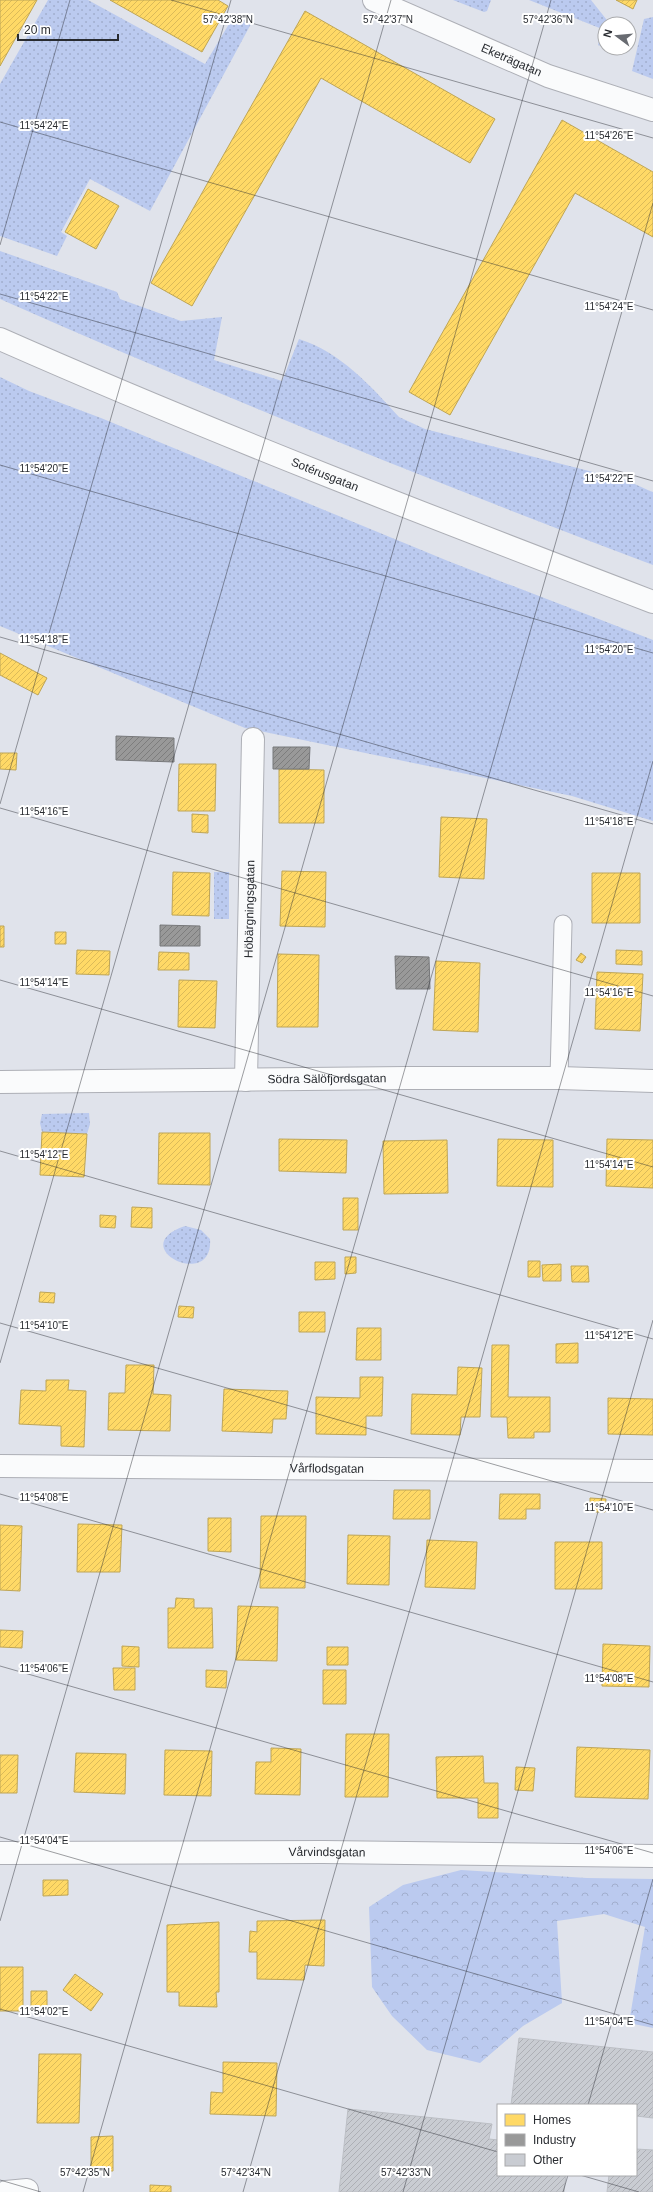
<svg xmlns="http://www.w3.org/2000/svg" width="653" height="2192" viewBox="0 0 653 2192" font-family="Arial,sans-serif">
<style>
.grass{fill:url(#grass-dots)}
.forest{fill:url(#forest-crowns)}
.homes{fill:url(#homes-hatch);stroke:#bea556}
.industry{fill:url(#industry-hatch);stroke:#77787a}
.building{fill:url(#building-hatch);stroke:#bcbfc5}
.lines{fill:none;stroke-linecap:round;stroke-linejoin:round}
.service-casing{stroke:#adafb6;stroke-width:19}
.minor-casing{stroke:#adafb6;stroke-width:24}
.tertiary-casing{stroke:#adafb6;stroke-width:24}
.service{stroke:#fafbfc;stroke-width:17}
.minor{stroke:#fafbfc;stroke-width:22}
.tertiary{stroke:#fafbfc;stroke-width:22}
.ticks{fill:none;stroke:#282b30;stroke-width:1;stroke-opacity:0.45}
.labels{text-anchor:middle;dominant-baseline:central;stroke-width:4;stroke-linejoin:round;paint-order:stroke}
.street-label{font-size:12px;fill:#282b30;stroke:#fff}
.ticks-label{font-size:10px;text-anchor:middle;fill:#282b30;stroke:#fff;stroke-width:4;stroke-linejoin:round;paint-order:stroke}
</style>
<defs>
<pattern id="grass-dots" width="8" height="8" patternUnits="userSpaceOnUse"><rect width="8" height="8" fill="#bbcaef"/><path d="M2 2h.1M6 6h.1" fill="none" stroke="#a1aecd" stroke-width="1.8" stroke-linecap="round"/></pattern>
<pattern id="forest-crowns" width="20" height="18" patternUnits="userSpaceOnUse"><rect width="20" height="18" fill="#bbcaef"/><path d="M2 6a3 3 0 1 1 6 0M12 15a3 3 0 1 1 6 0" fill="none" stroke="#a1aecd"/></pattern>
<pattern id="homes-hatch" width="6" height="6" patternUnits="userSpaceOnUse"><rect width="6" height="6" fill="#ffd966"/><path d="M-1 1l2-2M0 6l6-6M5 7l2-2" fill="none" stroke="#dbba59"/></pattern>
<pattern id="industry-hatch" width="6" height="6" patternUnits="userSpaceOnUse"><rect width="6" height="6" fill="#999"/><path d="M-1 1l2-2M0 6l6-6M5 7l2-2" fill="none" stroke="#7d7d7d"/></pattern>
<pattern id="building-hatch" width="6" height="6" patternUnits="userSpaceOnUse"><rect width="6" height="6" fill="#c9ccd2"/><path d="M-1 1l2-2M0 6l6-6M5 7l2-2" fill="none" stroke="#adafb5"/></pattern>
</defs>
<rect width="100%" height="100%" fill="#e0e3eb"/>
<path class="grass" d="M48 0H88L205 64 235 14 252 22 150 211 90 179 61 232 67 236 57 256 0 236V84Z
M453 0H491L487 11 484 12Z
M529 0H591L610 24H605V48L598 45 602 29Z
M653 17V79L632 71 644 19Z
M0 251 117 292 120 299 181 321 222 317 214 360 282 381 299 339C340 352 371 386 399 417L425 429 628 481 650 491 653 492V565C433 482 215 394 0 299Z
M0 377 29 391 101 418 448 561 653 640V821L572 796 245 728 0 626Z
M214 872H229V919H214Z
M89 1113 90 1124 87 1134 42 1132 40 1123 42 1114Z
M185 1226 201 1230 210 1239C214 1292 123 1247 185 1226Z"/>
<path class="forest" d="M461 1870 587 1878 653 1879V2028L629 2023 645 1927 604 1914 557 1921 562 2003 523 2026 480 2063 427 2050 392 2016 372 1987 369 1907 403 1885Z"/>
<path class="homes" d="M0 0H37L0 66Z
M110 0H218L228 6 202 52Z
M616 0H637L633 9Z
M305 11 495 119 470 163 321 78 192 306 151 283Z
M562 120 653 172V237L575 193 450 415 409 392Z
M88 189 119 206 96 249 65 232Z
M0 653 47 678 38 695 0 675Z
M0 753H17L16 770 0 769Z
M179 764H216L215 811H178Z
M279 769 324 770V823H279Z
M192 814 208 815V833L192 832Z
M441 817 487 819 484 879 439 877Z
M282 871 326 872 325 927 280 926Z
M173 872 210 873 209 916 172 915Z
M592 873H640V923H592Z
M0 926H4V947H0Z
M55 932H66V944H55Z
M77 950 110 951 109 975 76 974Z
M616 950 642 951V965L616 964Z
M159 952 189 953V970H158Z
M581 953 586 957 582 963 576 960Z
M278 954 319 955 318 1027H277Z
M436 961 480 963 478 1032 433 1030Z
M597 972 643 974 640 1031 595 1029Z
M179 980 217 981 215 1028 178 1027Z
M42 1132 87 1134 84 1177 40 1175Z
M159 1133H210V1185L158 1184Z
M279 1139 347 1140 346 1173 279 1171Z
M498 1139 553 1140V1187L497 1186Z
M607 1139 653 1140V1188L606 1186Z
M447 1140 448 1193 384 1194 383 1141Z
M343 1198H358V1230H343Z
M132 1207 152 1208V1228L131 1227Z
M100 1215 116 1216 115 1228 100 1227Z
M345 1257H356V1273L345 1274Z
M528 1261H540V1277H528Z
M315 1262H335V1279L315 1280Z
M561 1264V1281H543L542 1265Z
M571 1266H588L589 1282H572Z
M40 1292 55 1293 54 1303 39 1302Z
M179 1306 194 1307 193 1318 178 1317Z
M299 1312H325V1332H299Z
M357 1328H381V1360H356Z
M578 1343V1363H556V1344Z
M492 1345H509L508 1397H550V1432H534V1438H508L507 1417H491Z
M126 1365H154L153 1394 171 1395 170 1431 108 1430 109 1393H125Z
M458 1367 482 1368 480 1417H461L460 1435 411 1434 412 1394 457 1395Z
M360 1377H383L382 1416H366V1435L316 1434V1397L360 1398Z
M46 1380H69L68 1390 86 1391 84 1447 61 1446V1426L19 1424 21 1390 46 1391Z
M224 1389 288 1391 286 1419H273L272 1433 222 1431Z
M608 1398 653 1399V1435L608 1434Z
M394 1490H430V1519H393Z
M500 1494H540V1509H526V1519H499Z
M590 1498 606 1499 605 1512H590Z
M261 1516H306L305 1588H260Z
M208 1518H231V1552L208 1551Z
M78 1524 122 1525 120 1572H77Z
M0 1525 22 1526 20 1591 0 1590Z
M348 1535 390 1536 389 1585 347 1584Z
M427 1540 477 1542 475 1589 425 1587Z
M555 1542H602V1589H555Z
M176 1598 194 1599V1608H212L213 1648H168V1608H175Z
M238 1606 278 1607 277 1661 236 1660Z
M0 1630 23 1631 22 1648 0 1647Z
M603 1644 650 1646 649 1687 602 1686Z
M122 1646 139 1647V1667L122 1666Z
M327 1647H348V1665H327Z
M113 1668H135V1690H114Z
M206 1670 227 1671 226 1688 206 1687Z
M323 1670H346V1704H323Z
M346 1734H389L388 1797H345Z
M577 1747 650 1750 648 1799 575 1797Z
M271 1748 301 1749 300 1795 255 1794 256 1762H271Z
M165 1750 212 1751 211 1796 164 1795Z
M76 1753 126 1754 125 1794 74 1792Z
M0 1755H18L17 1793H0Z
M483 1756 484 1783H498V1818H478V1798H437L436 1757Z
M516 1767 535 1768 533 1791 515 1790Z
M43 1880H68V1895L43 1896Z
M325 1920 324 1966 305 1965 304 1980 257 1979V1952H249L250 1931 257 1932V1921Z
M219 1922V1992H216L217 2007 179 2006V1992H167V1925Z
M0 1967H23V2011H0Z
M75 1974 103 1994 91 2011 63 1990Z
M31 1991H47V2011H31Z
M39 2054H81L79 2123H37Z
M223 2062 277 2063 276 2116 210 2114 211 2092 223 2093Z
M113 2136V2171H91V2137Z
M150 2185 171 2186V2192H150Z"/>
<path class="industry" d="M116 736 174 738V762L116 760Z
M273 747H310L309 769H273Z
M160 925 200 926V946H160Z
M395 956 429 957 430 989H396Z"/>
<path class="building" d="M519 2038 653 2052V2118L636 2116V2105H511Z
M348 2109 492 2124 489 2139 498 2140V2175H566L564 2192H339Z
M636 2149 653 2150V2192H607L609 2175H636Z"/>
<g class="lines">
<defs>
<path id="service" d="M559 1078 563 924"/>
<g id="minor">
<path id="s1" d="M374 0 548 76 653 110"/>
<path id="s2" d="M246 1080 253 739"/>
<path id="s3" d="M0 1082 407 1078H559L653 1081"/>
<path id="s4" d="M0 1466 653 1471"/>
<path id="s5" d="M0 1853 323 1852 653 1856"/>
<path d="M6 2192 27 2190"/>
</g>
<g id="tertiary">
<path id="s6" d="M0 339C215 434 434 518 653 602"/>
</g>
</defs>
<use href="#service" class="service-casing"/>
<use href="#minor" class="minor-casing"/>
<use href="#tertiary" class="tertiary-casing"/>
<use href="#service" class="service"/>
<use href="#minor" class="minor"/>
<use href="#tertiary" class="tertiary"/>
</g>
<path class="ticks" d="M171 0 653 138M0 122 653 310M0 245 70 0M0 294 653 481M0 465 653 653M0 637 653 824M0 804 231 0M0 808 653 996M0 980 653 1167M0 1151 653 1339M0 1323 653 1510M0 1363 391 0M0 1494 653 1682M0 1666 653 1853M0 1837 653 2025M0 1921 551 0M0 2009 498 2152M588 2105 653 1879M580 2175 639 2192M0 2180 41 2192M83 2192 653 203M243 2192 653 761M403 2192 653 1320M563 2192 568 2175"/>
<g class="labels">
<g class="street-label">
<text stroke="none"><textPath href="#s1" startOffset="150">Eketrägatan</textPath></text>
<text stroke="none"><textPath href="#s6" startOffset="352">Sotérusgatan</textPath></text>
<text stroke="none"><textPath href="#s2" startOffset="171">Höbärgningsgatan</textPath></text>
<text stroke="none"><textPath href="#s3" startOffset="327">Södra Sälöfjordsgatan</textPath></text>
<text stroke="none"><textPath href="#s4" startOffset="327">Vårflodsgatan</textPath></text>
<text stroke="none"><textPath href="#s5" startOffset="327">Vårvindsgatan</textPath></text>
</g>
</g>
<g class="ticks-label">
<text x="228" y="23">57°42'38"N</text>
<text x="388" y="23">57°42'37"N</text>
<text x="548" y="23">57°42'36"N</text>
<text x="44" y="129">11°54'24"E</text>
<text x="609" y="139">11°54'26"E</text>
<text x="44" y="300">11°54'22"E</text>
<text x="609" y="310">11°54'24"E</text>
<text x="44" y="472">11°54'20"E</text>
<text x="609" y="482">11°54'22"E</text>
<text x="44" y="643">11°54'18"E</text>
<text x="609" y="653">11°54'20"E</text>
<text x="44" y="815">11°54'16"E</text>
<text x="609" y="825">11°54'18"E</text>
<text x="44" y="986">11°54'14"E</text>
<text x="609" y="996">11°54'16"E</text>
<text x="44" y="1158">11°54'12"E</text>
<text x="609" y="1168">11°54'14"E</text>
<text x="44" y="1329">11°54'10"E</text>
<text x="609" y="1339">11°54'12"E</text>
<text x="44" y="1501">11°54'08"E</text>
<text x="609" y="1511">11°54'10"E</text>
<text x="44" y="1672">11°54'06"E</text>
<text x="609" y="1682">11°54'08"E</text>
<text x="44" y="1844">11°54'04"E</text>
<text x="609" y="1854">11°54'06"E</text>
<text x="44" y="2015">11°54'02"E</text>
<text x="609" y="2025">11°54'04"E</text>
<text x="85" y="2176">57°42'35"N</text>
<text x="246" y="2176">57°42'34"N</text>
<text x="406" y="2176">57°42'33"N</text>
</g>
<rect x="497" y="2104" width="140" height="72" fill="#ffffff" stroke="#a9aaac"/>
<rect x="505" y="2114" width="20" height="12" fill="#ffd966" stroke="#a9aaac"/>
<text x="533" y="2124" font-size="12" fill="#282b30">Homes</text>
<rect x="505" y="2134" width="20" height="12" fill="#999999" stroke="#a9aaac"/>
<text x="533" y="2144" font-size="12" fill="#282b30">Industry</text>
<rect x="505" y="2154" width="20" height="12" fill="#c9ccd2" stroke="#a9aaac"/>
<text x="533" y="2164" font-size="12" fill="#282b30">Other</text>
<g transform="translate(617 36) rotate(286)"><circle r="19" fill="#ffffff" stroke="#a9aaac"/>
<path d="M0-3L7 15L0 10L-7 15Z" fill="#686b71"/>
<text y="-6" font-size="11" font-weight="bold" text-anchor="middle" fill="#282b30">N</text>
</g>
<path d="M18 34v6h100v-6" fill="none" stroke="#282b30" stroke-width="2"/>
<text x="24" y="34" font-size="12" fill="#282b30" stroke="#ffffff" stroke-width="3" paint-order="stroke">20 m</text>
</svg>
